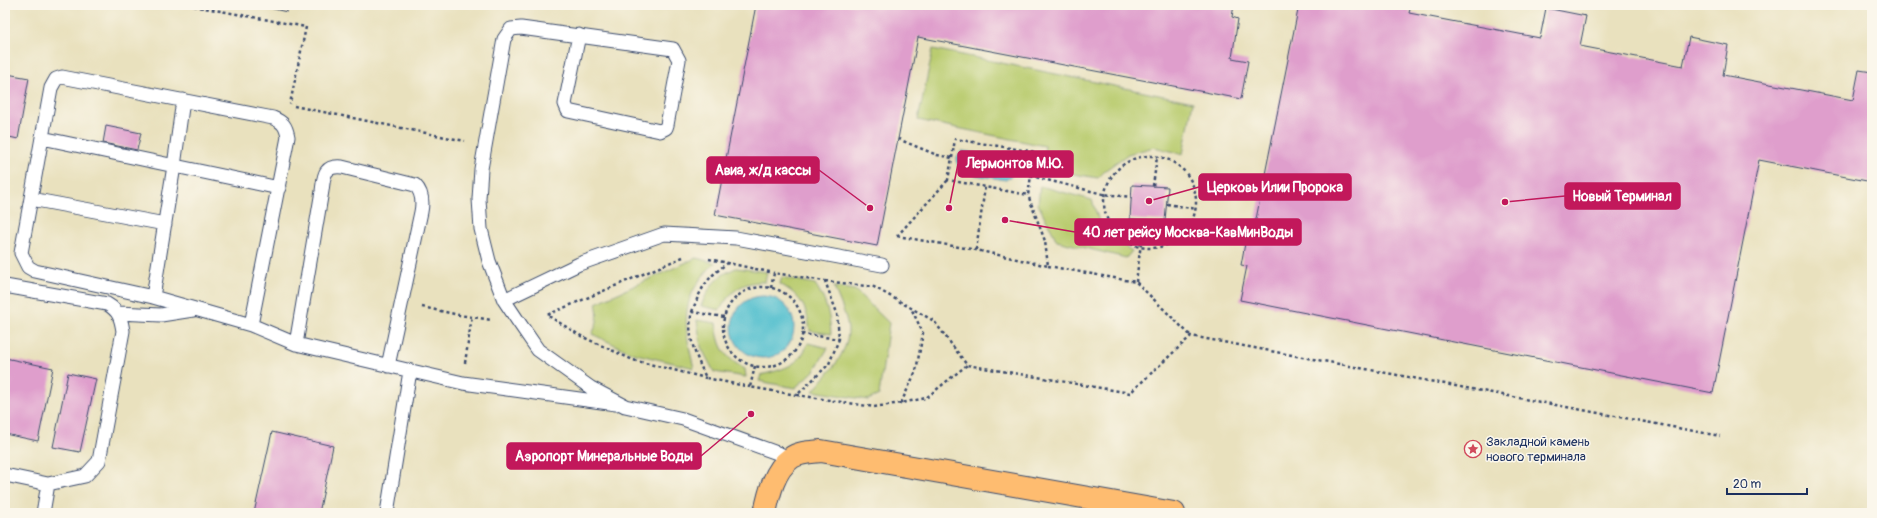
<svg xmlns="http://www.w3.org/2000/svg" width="1877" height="518" viewBox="0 0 1877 518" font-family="Pangolin,sans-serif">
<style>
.green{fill:#bacc70;stroke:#6a7e67}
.water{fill:#53bfce;stroke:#377796}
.building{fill:#df9ecc}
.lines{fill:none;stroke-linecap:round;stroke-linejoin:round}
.lane-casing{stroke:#3a4a6c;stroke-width:15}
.primary-casing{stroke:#3a4a6c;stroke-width:24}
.path{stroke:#3a4a6c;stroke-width:2.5;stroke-dasharray:3 3;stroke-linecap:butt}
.lane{stroke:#fff;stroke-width:13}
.primary{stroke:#febc70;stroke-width:22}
.labels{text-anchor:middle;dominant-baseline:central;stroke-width:3;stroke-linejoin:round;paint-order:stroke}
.poi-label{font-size:13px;fill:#1b2f5e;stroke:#fbf7ec;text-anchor:start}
.leader{fill:none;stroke:#c2185b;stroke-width:1.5}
.callout-dot{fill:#c2185b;stroke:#fbf7ec;stroke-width:1.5}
.callout{fill:#c2185b;stroke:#c2185b;stroke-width:1.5}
.callout-label{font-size:14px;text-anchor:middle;font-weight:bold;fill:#fff}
</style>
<rect width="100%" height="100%" fill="#fbf7ec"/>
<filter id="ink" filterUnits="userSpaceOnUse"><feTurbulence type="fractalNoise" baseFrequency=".025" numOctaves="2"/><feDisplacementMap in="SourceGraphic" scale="8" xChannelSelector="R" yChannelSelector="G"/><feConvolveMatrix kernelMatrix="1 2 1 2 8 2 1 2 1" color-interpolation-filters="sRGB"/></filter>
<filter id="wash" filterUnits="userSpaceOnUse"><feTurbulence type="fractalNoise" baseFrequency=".012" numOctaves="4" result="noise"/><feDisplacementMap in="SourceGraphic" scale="16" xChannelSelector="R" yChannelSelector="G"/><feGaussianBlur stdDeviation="0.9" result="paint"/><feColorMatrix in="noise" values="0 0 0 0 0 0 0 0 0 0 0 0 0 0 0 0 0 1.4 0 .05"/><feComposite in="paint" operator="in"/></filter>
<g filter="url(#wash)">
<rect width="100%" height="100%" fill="#e9e1be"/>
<path class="green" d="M933 49 1193 102 1183 154 1154 147 1128 154 1107 169 1098 178 1042 169 1045 146 918 120Z
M1040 186 1092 200 1100 224 1114 239 1132 251 1126 258 1057 241 1038 204Z
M696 258 715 263C679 297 683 324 694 368L632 353 592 334C598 323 599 315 596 303Z
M736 268 767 272 765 282C743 281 730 291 720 310L701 306C710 285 715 277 736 268Z
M782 277 815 284C826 300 830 315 831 334L810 331C807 307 801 296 780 284Z
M834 287 855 290 889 323 879 395 868 400 813 391C827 375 849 353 848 329 847 316 839 300 834 287Z
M697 320 716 323C719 348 724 357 745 369L746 377 714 372 701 347Z
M808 343 828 348 814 371 795 388 759 381 761 375C783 369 799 367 808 343Z"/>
<path class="water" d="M962 151 1006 158 1012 166 1011 176 1006 180 964 173 958 167 957 157Z
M732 327a31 31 0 1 1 62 0a31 31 0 1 1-62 0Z"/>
<g id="blocks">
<path class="building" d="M256 5H288L287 12Z
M756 5H1234L1232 17 1238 19 1232 58 1248 61 1241 99 918 37 877 246 715 215Z
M1299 5H1371L1383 7 1384 5H1411L1409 13 1540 38 1546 8 1586 16 1580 46 1683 66 1689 37 1728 45 1723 75 1853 100 1859 70 1872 72V182L1759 160 1713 393 1240 300 1247 266 1241 265 1249 222 1255 224Z
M5 66H9L7 74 29 78 18 139 5 136Z
M106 126 141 133 137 150 103 143Z
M1132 185 1168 187 1165 221 1130 219Z
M5 358 53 368 38 441 5 434Z
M68 373 96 379 80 452 53 447Z
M272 432 333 446 319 513H254Z"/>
</g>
</g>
<g filter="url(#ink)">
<use href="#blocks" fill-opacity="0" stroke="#3a4a6c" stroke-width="1"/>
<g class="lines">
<defs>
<path id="lane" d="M579 35 565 104 568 111 660 131 666 128 667 125 679 60 673 49 521 28 511 29 504 39 481 169 479 199 481 229 489 261 504 300 518 321 538 350 591 388 625 406 683 419 791 458
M42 138 279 188
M31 199 165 224
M5 286 107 304C119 311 121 318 123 331L99 461 85 476 48 484
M153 297 174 166 183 100
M504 300 579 264 664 234 736 238 882 265
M118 313 161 315 193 310
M251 325 288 137C286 126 283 122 273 118L62 77 56 79 51 88 21 253 28 267 35 271 153 297 251 325 296 344
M388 366 421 212C423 202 422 192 415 185L342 167C323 165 324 177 322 191L296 344 463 383 616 404
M5 475 48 484 43 513
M387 513 410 371"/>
<path id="primary" d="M765 513C769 494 774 470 791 458 799 452 811 452 821 451L1174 513"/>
</defs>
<use href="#lane" class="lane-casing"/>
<use href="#primary" class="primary-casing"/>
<path class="path" d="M194 6 306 27 290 104
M294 106 465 141
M898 139 937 155 952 158 948 180 1028 195 1031 176 1103 194 1131 197
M1104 202a46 46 0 1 1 92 0a46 46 0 1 1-92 0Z
M952 158 955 139 1035 152 1031 176
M1153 186 1157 157
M1167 204 1196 209
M897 236 976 250 1048 266 1045 241 1028 195
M897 236 948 180
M976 250 985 187
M683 257 547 315 581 336 633 360 706 378
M709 259 728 263
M1048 266 1136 282 1191 336
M825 281 874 287 934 321 967 365 1130 393 1191 336 1720 436
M1136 282 1144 220
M723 327a40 40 0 1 1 80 0a40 40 0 1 1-80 0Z
M771 288 774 273 825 281 837 313 839 339 802 334
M422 307 459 315 492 320
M692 312C701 288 706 278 728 263L774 273
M724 317 692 312C686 336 696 356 706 378L750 387
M465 363 472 316
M755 366 750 387 797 395 829 364 839 339
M797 395 874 407 901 403 926 398 967 365
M901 403 916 371 923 333 911 308"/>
<use href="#lane" class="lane"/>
<use href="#primary" class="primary"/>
</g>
</g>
<defs>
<symbol id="sight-ring" viewBox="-11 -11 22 22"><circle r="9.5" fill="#fbf7ec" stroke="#d1495b" stroke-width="1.5"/><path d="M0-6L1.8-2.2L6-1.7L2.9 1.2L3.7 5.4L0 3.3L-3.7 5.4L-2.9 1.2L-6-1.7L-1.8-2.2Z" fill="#d1495b"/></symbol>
</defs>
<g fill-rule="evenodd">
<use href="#sight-ring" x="1463" y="439" width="20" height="20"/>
</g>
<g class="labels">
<g class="poi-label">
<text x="1486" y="442">Закладной камень<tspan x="1486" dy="15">нового терминала</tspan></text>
</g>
</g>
<path class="leader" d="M949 208L958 164M870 208L819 170M1149 201L1199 187M1505 202L1565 196M1005 220L1075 232M751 414L701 456"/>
<g class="callout-dot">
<circle cx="949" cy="208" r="4"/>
<circle cx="870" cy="208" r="4"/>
<circle cx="1149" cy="201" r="4"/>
<circle cx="1505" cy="202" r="4"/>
<circle cx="1005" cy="220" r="4"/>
<circle cx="751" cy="414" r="4"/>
</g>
<g class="callout">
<rect x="958" y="151" width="115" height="26" rx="4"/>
<rect x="707" y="157" width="112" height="26" rx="4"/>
<rect x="1199" y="174" width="152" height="26" rx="4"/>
<rect x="1565" y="183" width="115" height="26" rx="4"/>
<rect x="1075" y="219" width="226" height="26" rx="4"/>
<rect x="507" y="443" width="194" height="26" rx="4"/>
</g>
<g class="callout-label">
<text x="1015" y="168">Лермонтов М.Ю.</text>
<text x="763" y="175">Авиа, ж/д кассы</text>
<text x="1275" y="192">Церковь Илии Пророка</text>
<text x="1622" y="201">Новый Терминал</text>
<text x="1188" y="237">40 лет рейсу Москва-КавМинВоды</text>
<text x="604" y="461">Аэропорт Минеральные Воды</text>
</g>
<rect width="1877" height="518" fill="none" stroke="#fbf7ec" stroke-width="20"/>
<path d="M1727 488v6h80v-6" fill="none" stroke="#1b2f5e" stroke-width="2"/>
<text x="1733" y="488" font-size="12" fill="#1b2f5e" stroke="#fbf7ec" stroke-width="3" paint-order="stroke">20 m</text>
</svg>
